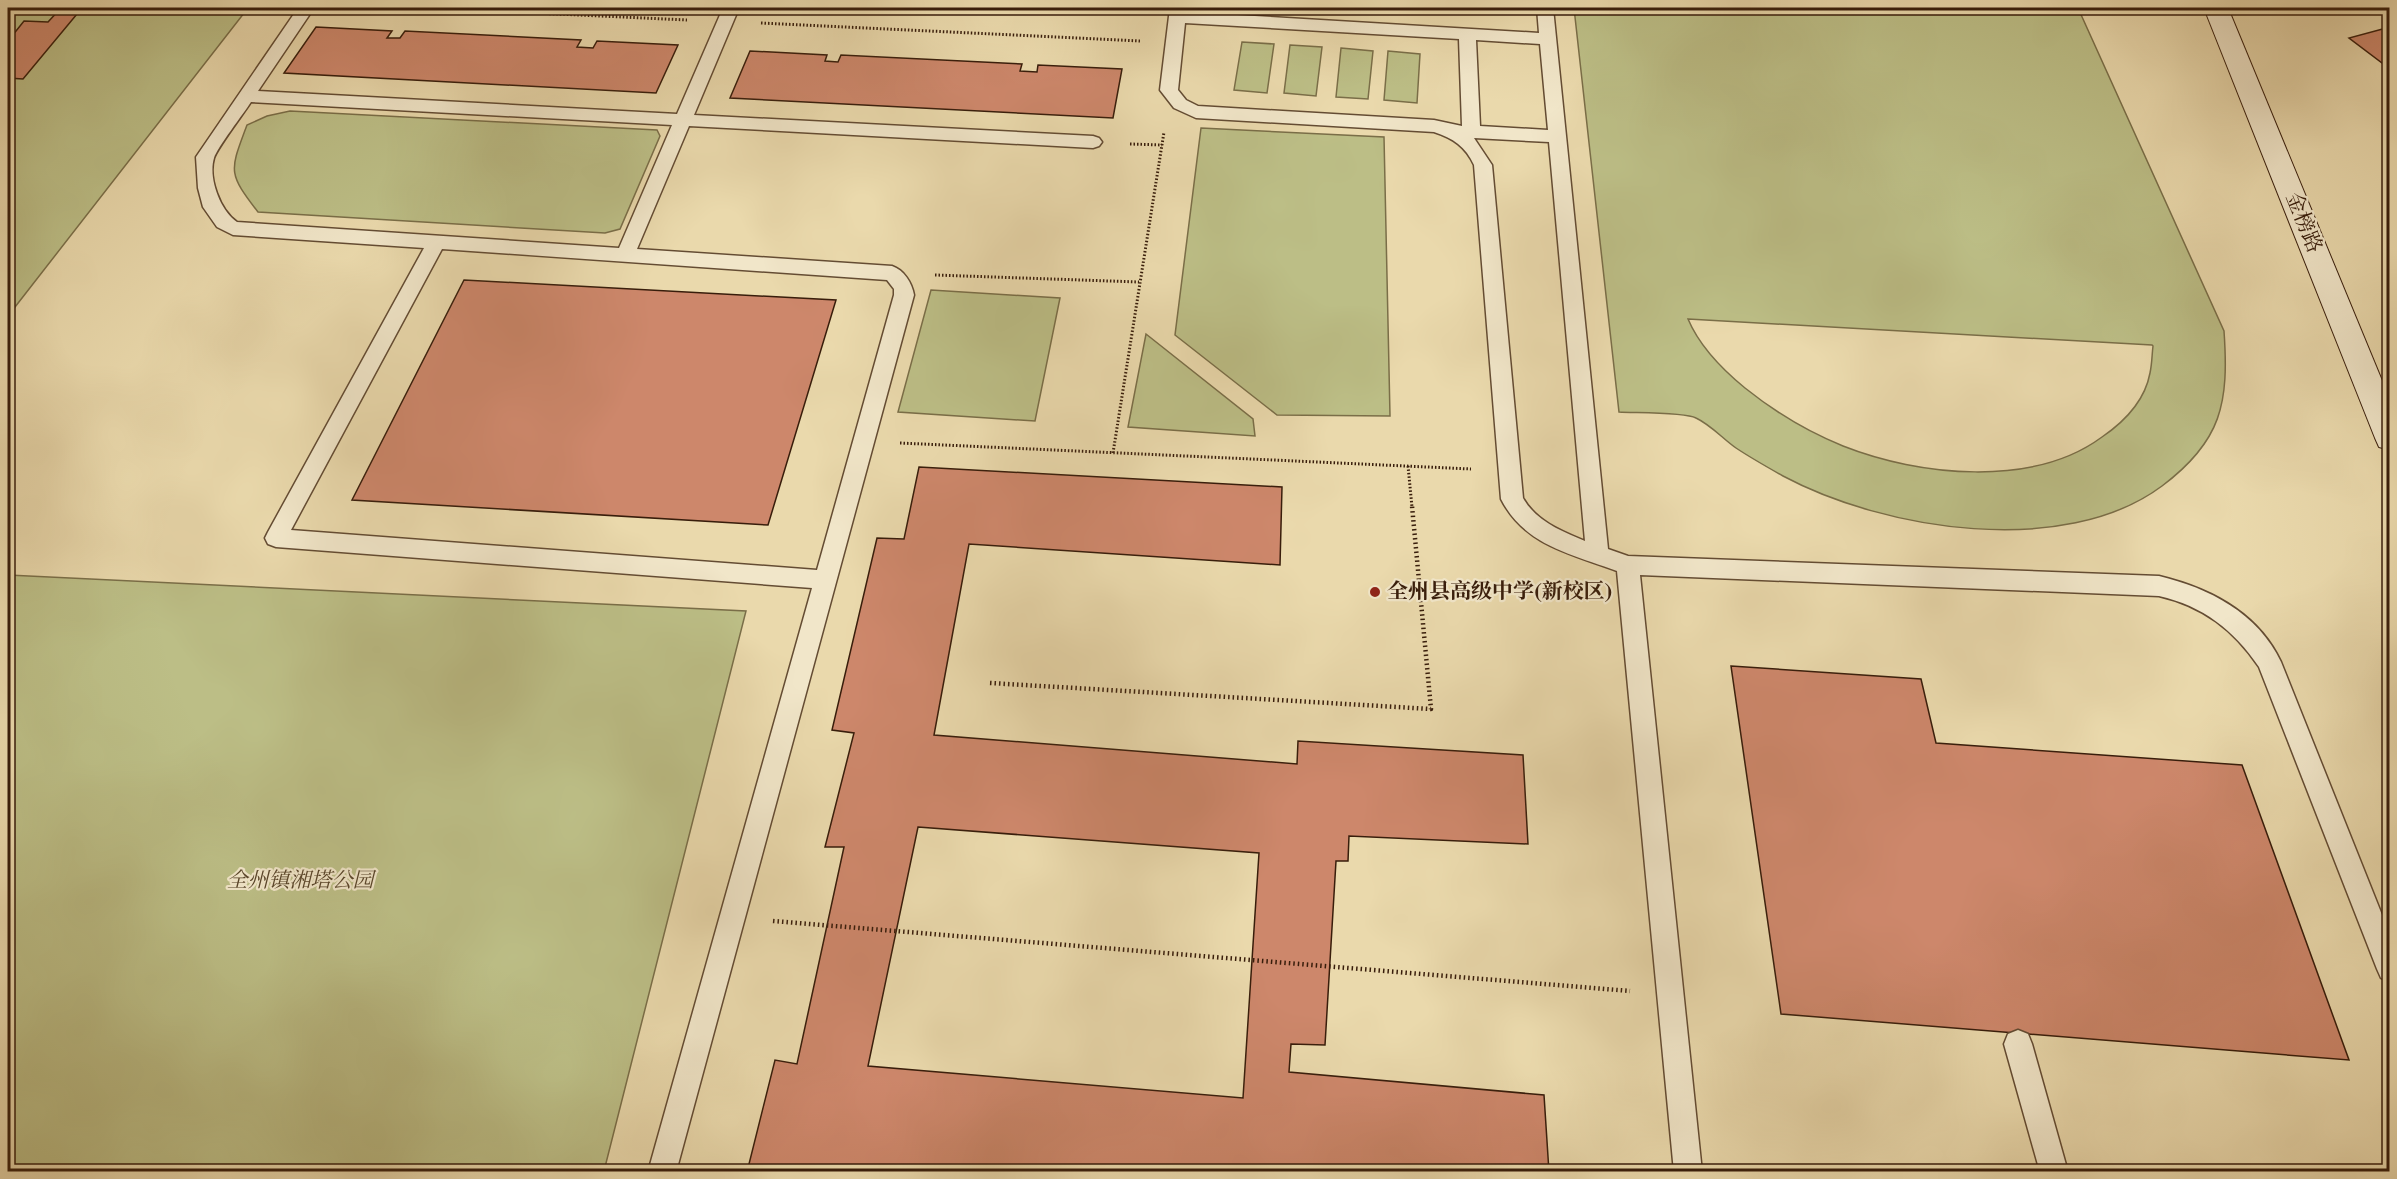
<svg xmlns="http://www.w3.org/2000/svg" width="2397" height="1179" viewBox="0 0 2397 1179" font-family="'Old Standard TT','Noto Serif SC',serif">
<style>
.green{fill:#bcbe86;stroke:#7a6e48;stroke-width:1.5;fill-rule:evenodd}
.building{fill:#cd876b;stroke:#381d0b;stroke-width:1.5;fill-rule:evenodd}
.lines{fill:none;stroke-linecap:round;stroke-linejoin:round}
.lane-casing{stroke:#644c33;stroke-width:3}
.secondary-casing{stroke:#381d0b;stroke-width:2}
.path-far1{stroke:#381d0b;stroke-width:3;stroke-dasharray:1.5 2;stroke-linecap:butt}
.path{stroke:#381d0b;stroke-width:4.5;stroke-dasharray:1.5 3;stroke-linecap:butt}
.lane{fill:#f1e6c9;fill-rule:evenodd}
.secondary{fill:#f1e6c9;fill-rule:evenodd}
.poi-dot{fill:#8f2418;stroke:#f1e6c9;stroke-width:2}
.labels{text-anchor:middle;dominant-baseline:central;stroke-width:4.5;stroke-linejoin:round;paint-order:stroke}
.street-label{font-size:21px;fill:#381d0b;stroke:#f1e6c9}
.poi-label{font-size:21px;font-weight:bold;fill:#381d0b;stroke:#f1e6c9;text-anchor:start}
.park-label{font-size:21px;font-style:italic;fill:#59452a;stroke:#f1e6c9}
</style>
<rect width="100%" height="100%" fill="#ead9ac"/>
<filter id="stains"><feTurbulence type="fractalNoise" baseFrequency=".00333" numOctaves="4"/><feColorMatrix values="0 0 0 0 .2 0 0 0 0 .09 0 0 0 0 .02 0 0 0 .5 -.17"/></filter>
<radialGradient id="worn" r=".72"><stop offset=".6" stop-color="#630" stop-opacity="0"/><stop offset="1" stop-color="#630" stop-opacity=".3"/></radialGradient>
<path class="green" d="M8 8H248L8 316Z
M1574 8H2078L2224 331C2229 403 2222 441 2162 486 2064 559 1884 530 1783 476 1767 467 1751 458 1736 448 1723 439 1711 425 1696 418 1685 412 1635 413 1619 412ZM1688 319 2152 345 2153 346C2152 354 2152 364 2150 373 2145 400 2124 422 2102 437 2033 488 1919 476 1843 446 1808 432 1775 412 1745 388 1723 370 1699 345 1688 319Z
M1242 42 1274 44 1267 93 1234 90Z
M1290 45 1322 47 1316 96 1284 93Z
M1341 48 1373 51 1368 99 1336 97Z
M1388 51 1420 54 1417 103 1384 100Z
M290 111 657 130 660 136 620 229 605 233 258 212C227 172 230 171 247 125L267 116Z
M1201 128 1384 137 1390 416 1277 415 1175 335Z
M931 290 1060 298 1035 421 898 412Z
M1146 334 1253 419 1255 436 1128 427Z
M8 575 746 611 604 1171H8Z"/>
<path class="building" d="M61 8H82L23 79 8 78V41L24 21 48 22Z
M1303 8H1463V14Z
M316 27 392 31 387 38H400L405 31 581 40 577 47 593 48 597 41 678 45 656 93 284 73Z
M2390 27V69L2349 38Z
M750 51 827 55 825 61 838 62 841 55 1022 64 1020 71 1037 72 1038 65 1122 69 1113 118 730 98Z
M464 280 836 300 768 525 352 500Z
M919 467 1282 487 1280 565 969 544 934 735 1297 764 1298 741 1523 755 1528 844 1349 836 1348 861H1336L1325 1045 1291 1044 1289 1072 1544 1095 1549 1172H747L775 1060 797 1064 844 847H825L854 733 832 730 877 538 904 539ZM918 827 1259 853 1243 1098 868 1066Z
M1731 666 1921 679 1936 743 2242 765 2349 1060 1781 1014Z"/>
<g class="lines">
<defs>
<path id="lane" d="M298 8H314L258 91 677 114 723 8H739L694 115 1093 136 1099 138 1102 142 1099 146 1093 148 689 126 637 249 892 266C904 270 912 283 914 295L676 1172H648L812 588 276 547 268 544 265 538 268 532 424 248 233 235 217 227 203 207 198 188 196 157ZM251 102 672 125 619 248 237 222C220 210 208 178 214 158 217 148 244 113 251 102ZM442 249 887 280 894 289V295L817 570 291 530Z
M1170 8H1186V12L1539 33 1537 8H1553L1608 549 1628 556 2159 576C2209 588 2258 613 2281 662L2390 935V982L2381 978 2377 969 2259 667C2234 630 2203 606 2159 596L1640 575 1702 1172H1674L1617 571C1572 554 1525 546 1501 499L1474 165C1466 147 1453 138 1434 132L1196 118 1174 108 1160 90ZM1185 23 1459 39 1462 126 1434 120 1198 106 1186 100 1178 90ZM1476 40 1540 44 1548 130 1480 126ZM1474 138 1549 142 1585 541C1561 531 1536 521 1523 498L1492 165Z
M2018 1030 2028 1034 2032 1044 2068 1172H2040L2004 1044 2008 1034Z"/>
<path id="secondary" d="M2204 8H2228L2390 400V450L2379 447 2375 438Z"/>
</defs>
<use href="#lane" class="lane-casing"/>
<use href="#secondary" class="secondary-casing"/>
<path class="path-far1" d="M427 8 687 20
M761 23 1140 41
M1130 144 1162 145
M935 275 1139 282
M900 443 1471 469
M1113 453 1164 132
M1408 466 1412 507"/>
<path class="path" d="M990 683 1431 709 1412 506
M773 921 1630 991"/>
<use href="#lane" class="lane"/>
<use href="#secondary" class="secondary"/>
</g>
<circle class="poi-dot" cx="1375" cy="592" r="6"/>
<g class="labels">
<g class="street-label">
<text transform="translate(2303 223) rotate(68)">金榜路</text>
</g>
<g class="poi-label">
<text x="1387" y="592">全州县高级中学(新校区)</text>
</g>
<g class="park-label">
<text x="300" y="881">全州镇湘塔公园</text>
</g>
</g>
<rect width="2397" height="1179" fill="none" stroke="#ead9ac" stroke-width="30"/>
<rect x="9" y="9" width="2379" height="1161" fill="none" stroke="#381d0b" stroke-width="3"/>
<rect x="15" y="15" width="2367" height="1149" fill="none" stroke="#381d0b" stroke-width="1.5"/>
<rect width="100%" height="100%" filter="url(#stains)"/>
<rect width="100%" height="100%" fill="url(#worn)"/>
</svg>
